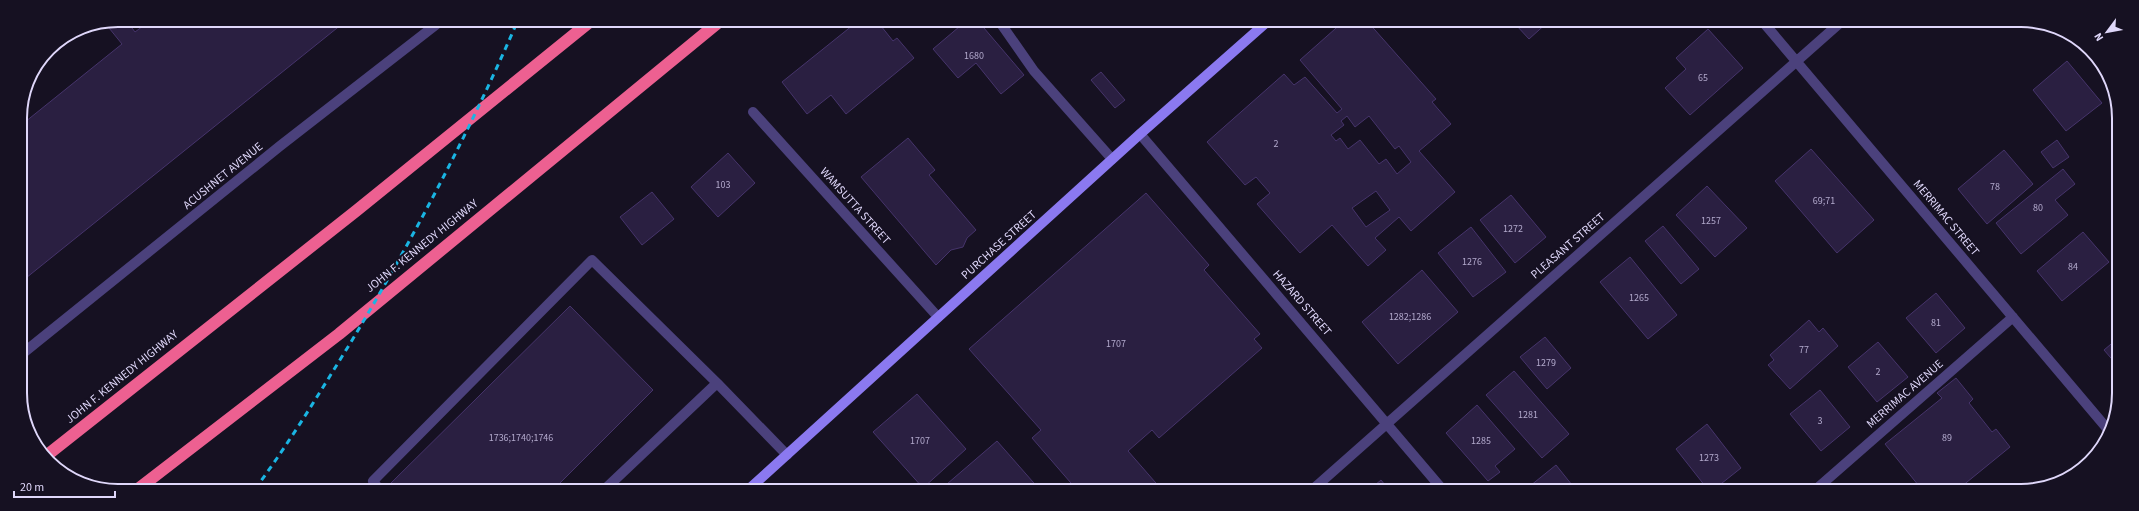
<svg xmlns="http://www.w3.org/2000/svg" width="2139" height="511" viewBox="0 0 2139 511" font-family="'Source Sans 3',sans-serif">
<style>
.building{fill:#2a1f41;stroke:#46346b;fill-rule:evenodd}
.lines{fill:none;stroke-linecap:round;stroke-linejoin:round}
.service{stroke:#4b417c;stroke-width:10}
.minor{stroke:#4b417c;stroke-width:10}
.tertiary{stroke:#4b417c;stroke-width:10}
.secondary{stroke:#8b79f0;stroke-width:10}
.motorway{stroke:#ed6091;stroke-width:12}
.rail{stroke:#1ab5e3;stroke-width:3;stroke-dasharray:6 5;stroke-linecap:butt}
.labels{text-anchor:middle;dominant-baseline:central;stroke-width:4;stroke-linejoin:round;paint-order:stroke}
.number-label{font-size:10px;fill:#b2a9cc}
.street-label{font-size:12px;fill:#dfd7fa;stroke:#161122}
.rim{fill:none;stroke:#dfd7fa;stroke-width:2}
</style>
<rect width="100%" height="100%" fill="#161122"/>
<path class="building" d="M118 20H126L135 32 151 20H347L21 282 20 126 122 44 105 23Z
M858 21H877L893 41 897 38 914 58 846 114 831 95 807 114 782 82Z
M966 21H978L1024 75 1001 94 976 63 958 78 933 49Z
M1344 21H1367L1436 99 1432 102 1451 124 1419 151 1455 192 1411 231 1399 217 1375 238 1386 250 1368 266 1332 225 1300 253 1257 204 1270 193 1256 177 1245 185 1207 142 1284 74 1294 85 1305 77 1337 113 1342 109 1300 60ZM1347 116 1355 127 1369 116 1395 149 1399 146 1411 162 1397 174 1386 159 1379 164 1360 140 1348 149 1340 138 1336 141 1331 135 1344 125 1341 121ZM1376 191 1390 210 1366 227 1352 208Z
M1520 21H1549L1529 39 1516 25Z
M88 26 36 68 49 49 81 27Z
M1708 29 1743 68 1690 115 1665 88 1686 69 1676 58Z
M2067 61 2102 103 2066 131 2033 90Z
M1101 72 1125 100 1115 108 1091 80Z
M908 138 935 170 929 175 976 230 967 238 963 247 951 250 936 265 861 177Z
M2057 140 2069 157 2053 168 2041 152Z
M1811 149 1874 220 1837 253 1775 181Z
M2004 150 2033 184 1987 224 1958 189Z
M728 153 755 183 718 217 691 187Z
M2063 169 2075 184 2055 200 2068 215 2021 254 1996 223Z
M1707 186 1747 228 1715 257 1676 215Z
M652 192 674 219 642 245 620 217Z
M1146 193 1209 265 1204 270 1260 334 1254 339 1262 348 1159 438 1152 430 1128 451 1162 490H1077L1032 438 1041 430 969 349Z
M1511 195 1546 237 1515 263 1480 220Z
M1663 226 1699 269 1681 284 1645 241Z
M1471 227 1506 272 1473 297 1438 253Z
M2083 232 2109 262 2062 301 2037 271Z
M1630 257 1677 315 1648 339 1600 282Z
M1422 270 1458 312 1398 364 1362 322Z
M1936 293 1965 328 1936 353 1906 318Z
M570 306 653 390 553 490 393 489 389 485Z
M1809 320 1819 332 1823 328 1838 346 1790 389 1768 365 1774 360 1770 355Z
M1545 337 1571 368 1547 389 1520 357Z
M2117 339V365L2104 350Z
M1878 342 1908 377 1877 402 1848 367Z
M1514 371 1569 434 1542 458 1486 395Z
M1956 378 1973 399 1969 403 1992 432 1996 429 2010 447 1956 491H1923L1885 444 1942 398 1937 393Z
M1820 390 1850 427 1821 451 1790 414Z
M917 394 966 449 923 488 873 432Z
M1477 405 1515 449 1495 466 1500 472 1488 481 1446 433Z
M1707 424 1741 468 1712 491H1709L1676 449Z
M997 441 1040 490H940Z
M1556 465 1576 490H1525Z
M1381 480 1389 490H1369Z"/>
<g class="lines">
<path class="service" d="M999 21 1034 71 1112 159
M379 489 373 481 592 260 717 383
M604 490 717 383 787 455"/>
<path class="minor" d="M1763 22 2110 432
M753 112 938 317
M1140 134 1443 490
M1312 490 1841 22
M1814 491 2013 317"/>
<path class="tertiary" d="M22 354 280 146 442 20"/>
<path class="secondary" d="M748 490 1140 134 1268 21"/>
<path class="motorway" d="M46 456 356 211 592 20
M138 489 339 334 720 21"/>
<path class="rail" d="M255 489C290 442 320 392 351 342 413 239 470 131 518 20"/>
</g>
<g class="labels">
<g class="number-label">
<text x="974" y="56">1680</text>
<text x="1703" y="78">65</text>
<text x="1276" y="144">2</text>
<text x="723" y="185">103</text>
<text x="1995" y="187">78</text>
<text x="1824" y="201">69;71</text>
<text x="2038" y="208">80</text>
<text x="1711" y="221">1257</text>
<text x="1513" y="229">1272</text>
<text x="1472" y="262">1276</text>
<text x="2073" y="267">84</text>
<text x="1639" y="298">1265</text>
<text x="1410" y="317">1282;1286</text>
<text x="1936" y="323">81</text>
<text x="1116" y="344">1707</text>
<text x="1804" y="350">77</text>
<text x="1546" y="363">1279</text>
<text x="1878" y="372">2</text>
<text x="1528" y="415">1281</text>
<text x="1820" y="421">3</text>
<text x="521" y="438">1736;1740;1746</text>
<text x="1947" y="438">89</text>
<text x="920" y="441">1707</text>
<text x="1481" y="441">1285</text>
<text x="1709" y="458">1273</text>
</g>
<g class="street-label">
<text transform="translate(223 176) rotate(-39)">ACUSHNET AVENUE</text>
<text transform="translate(855 206) rotate(48)">WAMSUTTA STREET</text>
<text transform="translate(1946 218) rotate(50)">MERRIMAC STREET</text>
<text transform="translate(999 245) rotate(-42)">PURCHASE STREET</text>
<text transform="translate(422 246) rotate(-39)">JOHN F. KENNEDY HIGHWAY</text>
<text transform="translate(1568 246) rotate(-41)">PLEASANT STREET</text>
<text transform="translate(1302 303) rotate(49)">HAZARD STREET</text>
<text transform="translate(122 377) rotate(-39)">JOHN F. KENNEDY HIGHWAY</text>
<text transform="translate(1905 394) rotate(-41)">MERRIMAC AVENUE</text>
</g>
</g>
<path d="M0 0H2139V511H0ZM118 27H2021A91 91 0 0 1 2112 118V393A91 91 0 0 1 2021 484H118A91 91 0 0 1 27 393V118A91 91 0 0 1 118 27Z" fill="#161122" fill-rule="evenodd"/>
<path class="rim" d="M118 27H2021A91 91 0 0 1 2112 118V393A91 91 0 0 1 2021 484H118A91 91 0 0 1 27 393V118A91 91 0 0 1 118 27Z"/>
<g transform="translate(2107 32) rotate(238)" stroke="#161122" stroke-width="3" paint-order="stroke">
<path d="M0-3L7 15L0 10L-7 15Z" fill="#dfd7fa"/>
<text y="-6" font-size="11" font-weight="bold" text-anchor="middle" fill="#dfd7fa">N</text>
</g>
<path d="M14 491v6h101v-6" fill="none" stroke="#dfd7fa" stroke-width="2"/>
<text x="20" y="491" font-size="12" fill="#dfd7fa" stroke="#161122" stroke-width="3" paint-order="stroke">20 m</text>
</svg>
